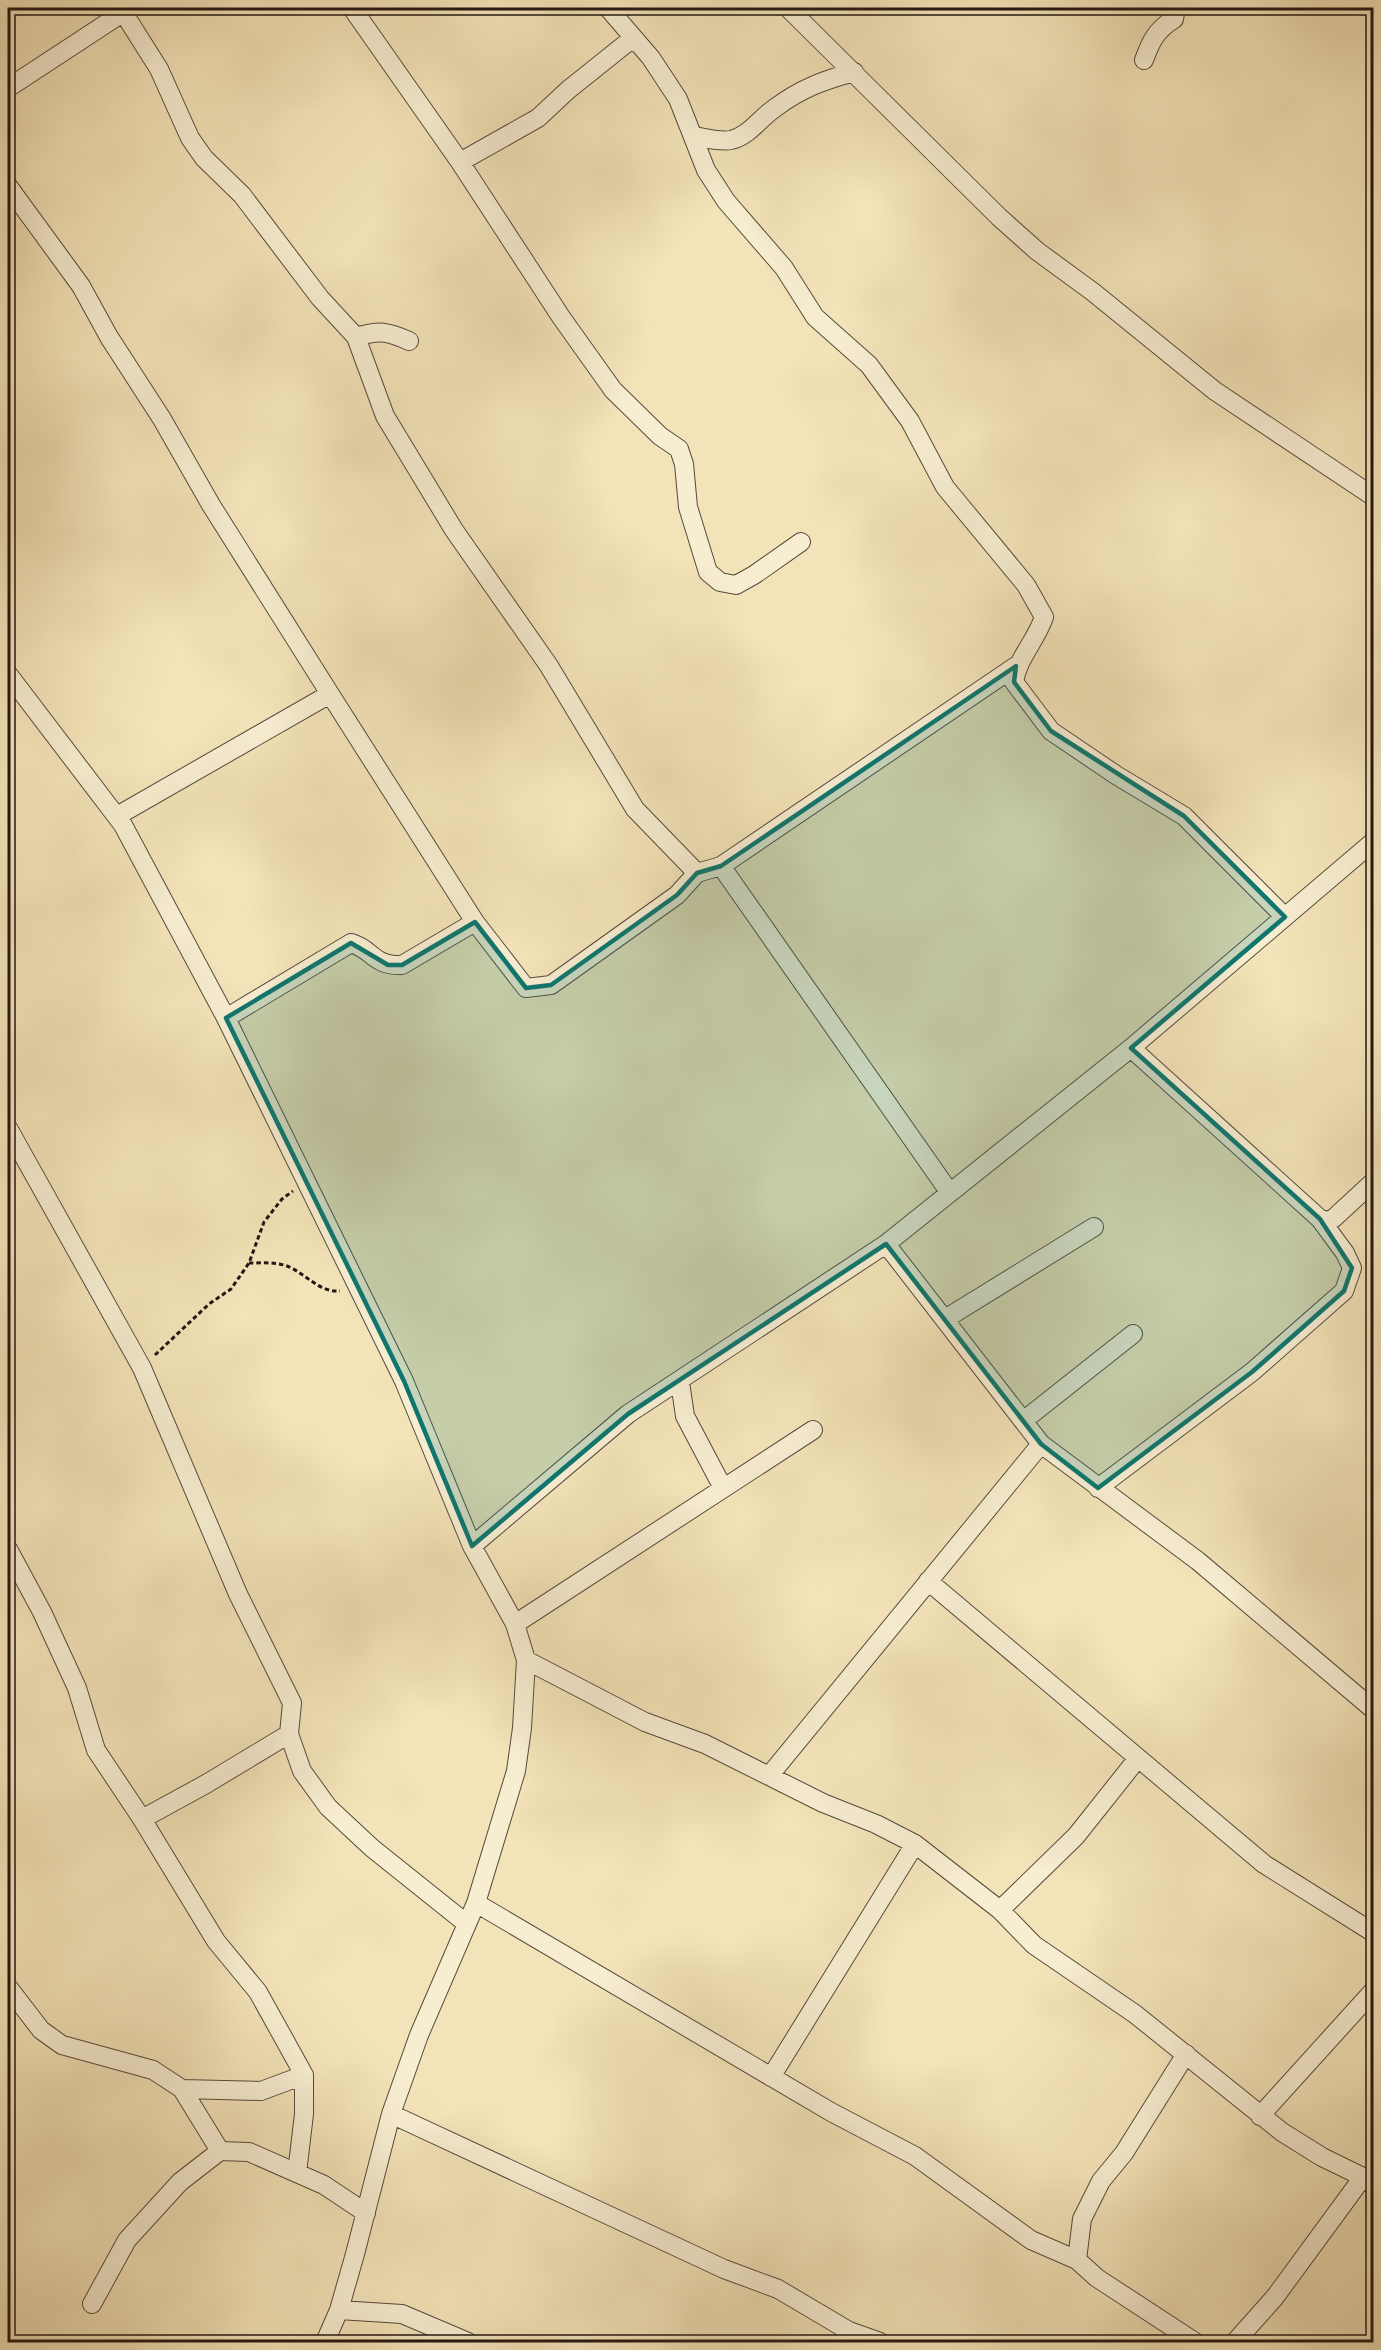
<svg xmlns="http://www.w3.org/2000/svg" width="1381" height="2350" viewBox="0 0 1381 2350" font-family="'Libre Caslon Text',serif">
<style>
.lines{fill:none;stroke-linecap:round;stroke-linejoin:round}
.minor-casing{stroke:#574a3c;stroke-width:20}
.path{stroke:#231712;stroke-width:3;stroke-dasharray:4.5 3;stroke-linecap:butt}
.minor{stroke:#f7edd1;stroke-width:18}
.marked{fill:#0f766e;fill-opacity:0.2;stroke:#0f766e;stroke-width:4.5;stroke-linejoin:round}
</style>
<rect width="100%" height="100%" fill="#f3e3b8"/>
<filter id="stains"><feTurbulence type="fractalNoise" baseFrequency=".00333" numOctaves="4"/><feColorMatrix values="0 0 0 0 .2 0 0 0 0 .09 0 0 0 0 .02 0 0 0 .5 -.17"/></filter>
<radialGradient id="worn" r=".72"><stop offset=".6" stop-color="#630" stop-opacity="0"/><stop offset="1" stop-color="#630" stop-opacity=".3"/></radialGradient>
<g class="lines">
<defs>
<path id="minor" d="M352 8 460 162 561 317 613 390 660 436 679 449 684 464 688 507 708 572 720 582 736 585 754 575 801 542
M608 8 651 58 678 99 706 170 726 201 784 268 815 317 869 365 910 421 945 487 1026 585 1044 617C1036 641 1018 657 1014 682L1051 731 1116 775 1184 816 1285 917
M788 8 999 217 1037 251 1093 292 1215 391 1374 497
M123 12 159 69 190 138 204 158 242 195 320 298 356 337 385 416 454 530 549 666 635 809 697 873
M1144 60C1151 41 1156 30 1174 19L1176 8
M8 88 130 8
M694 136C705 138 719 142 731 140 749 136 760 118 775 108 800 89 824 80 854 72
M460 162 538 118 568 90 633 38
M8 186 81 286 109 337 162 419 211 505 330 694 117 816
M356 337C379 330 387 331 409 341
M8 674 123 825 226 1018 404 1381 472 1546 515 1624 526 1660 522 1728 516 1771 476 1903 419 2035 391 2114 355 2254 339 2310 325 2342
M330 694 475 922 526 988 551 985 677 895 697 873 721 866 950 1193
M721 866 1016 666
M226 1018 351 943C373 949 372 966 402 965L475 922
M1131 1048 1320 1219 1328 1221 1334 1218 1374 1181
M8 1128 142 1368 238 1594 292 1703 289 1734 302 1771 328 1807 372 1848 467 1924
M886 1244 1041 1444 1198 1561 1374 1710
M945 1319 1094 1227
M680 1382 685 1416 723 1488
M1023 1421 1133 1334
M1098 1488 1252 1372 1344 1291 1352 1268 1345 1253 1320 1219
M472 1546 628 1414 886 1244 1131 1048 1374 841
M8 1549 42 1612 77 1688 96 1750 142 1819 216 1941 258 1992 304 2075V2114L297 2173
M928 1581 1264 1864 1374 1933
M515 1624 813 1430
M526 1660 645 1722 705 1744 823 1803 876 1824 915 1844 1000 1910 1034 1945 1135 2014 1282 2132 1322 2157 1363 2177 1374 2186
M769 1776 1041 1444
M142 1819 206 1784 289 1734
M476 1903 831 2112 915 2156 1031 2240 1077 2260
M1000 1910 1076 1836 1138 1758
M8 1987 41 2030 62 2045 153 2070 182 2089 220 2151
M1186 2054 1124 2153 1101 2181 1082 2219 1077 2260 1097 2278 1195 2342
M771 2077 915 1844
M182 2089 261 2091 304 2075
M391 2114 724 2269 778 2289 849 2331 880 2342
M1260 2116 1374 1990
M92 2304 127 2240 180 2182 220 2151 249 2152 324 2185 366 2213
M339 2310 402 2314 468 2342
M1235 2342 1275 2297 1363 2177"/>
</defs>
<use href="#minor" class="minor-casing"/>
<path class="path" d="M249 1263C260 1263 273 1262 284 1265 304 1271 318 1293 340 1291
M155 1355 209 1304 231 1289 249 1263 264 1222 282 1199 293 1191"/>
<use href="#minor" class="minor"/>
</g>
<path class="marked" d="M1016 666 1014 682 1051 731 1184 816 1285 917 1131 1048 1320 1219 1352 1268 1344 1291 1252 1372 1098 1488 1041 1444 886 1244 628 1414 472 1546 404 1381 226 1018 351 943 388 965H402L475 922 526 988 551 985 677 895 697 873 721 866Z"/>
<rect width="1381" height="2350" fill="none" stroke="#f3e3b8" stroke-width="30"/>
<rect x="9" y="9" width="1363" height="2332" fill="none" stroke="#231712" stroke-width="3"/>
<rect x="15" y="15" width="1351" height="2320" fill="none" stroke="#231712" stroke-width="1.5"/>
<rect width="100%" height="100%" filter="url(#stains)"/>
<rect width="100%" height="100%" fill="url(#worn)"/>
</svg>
